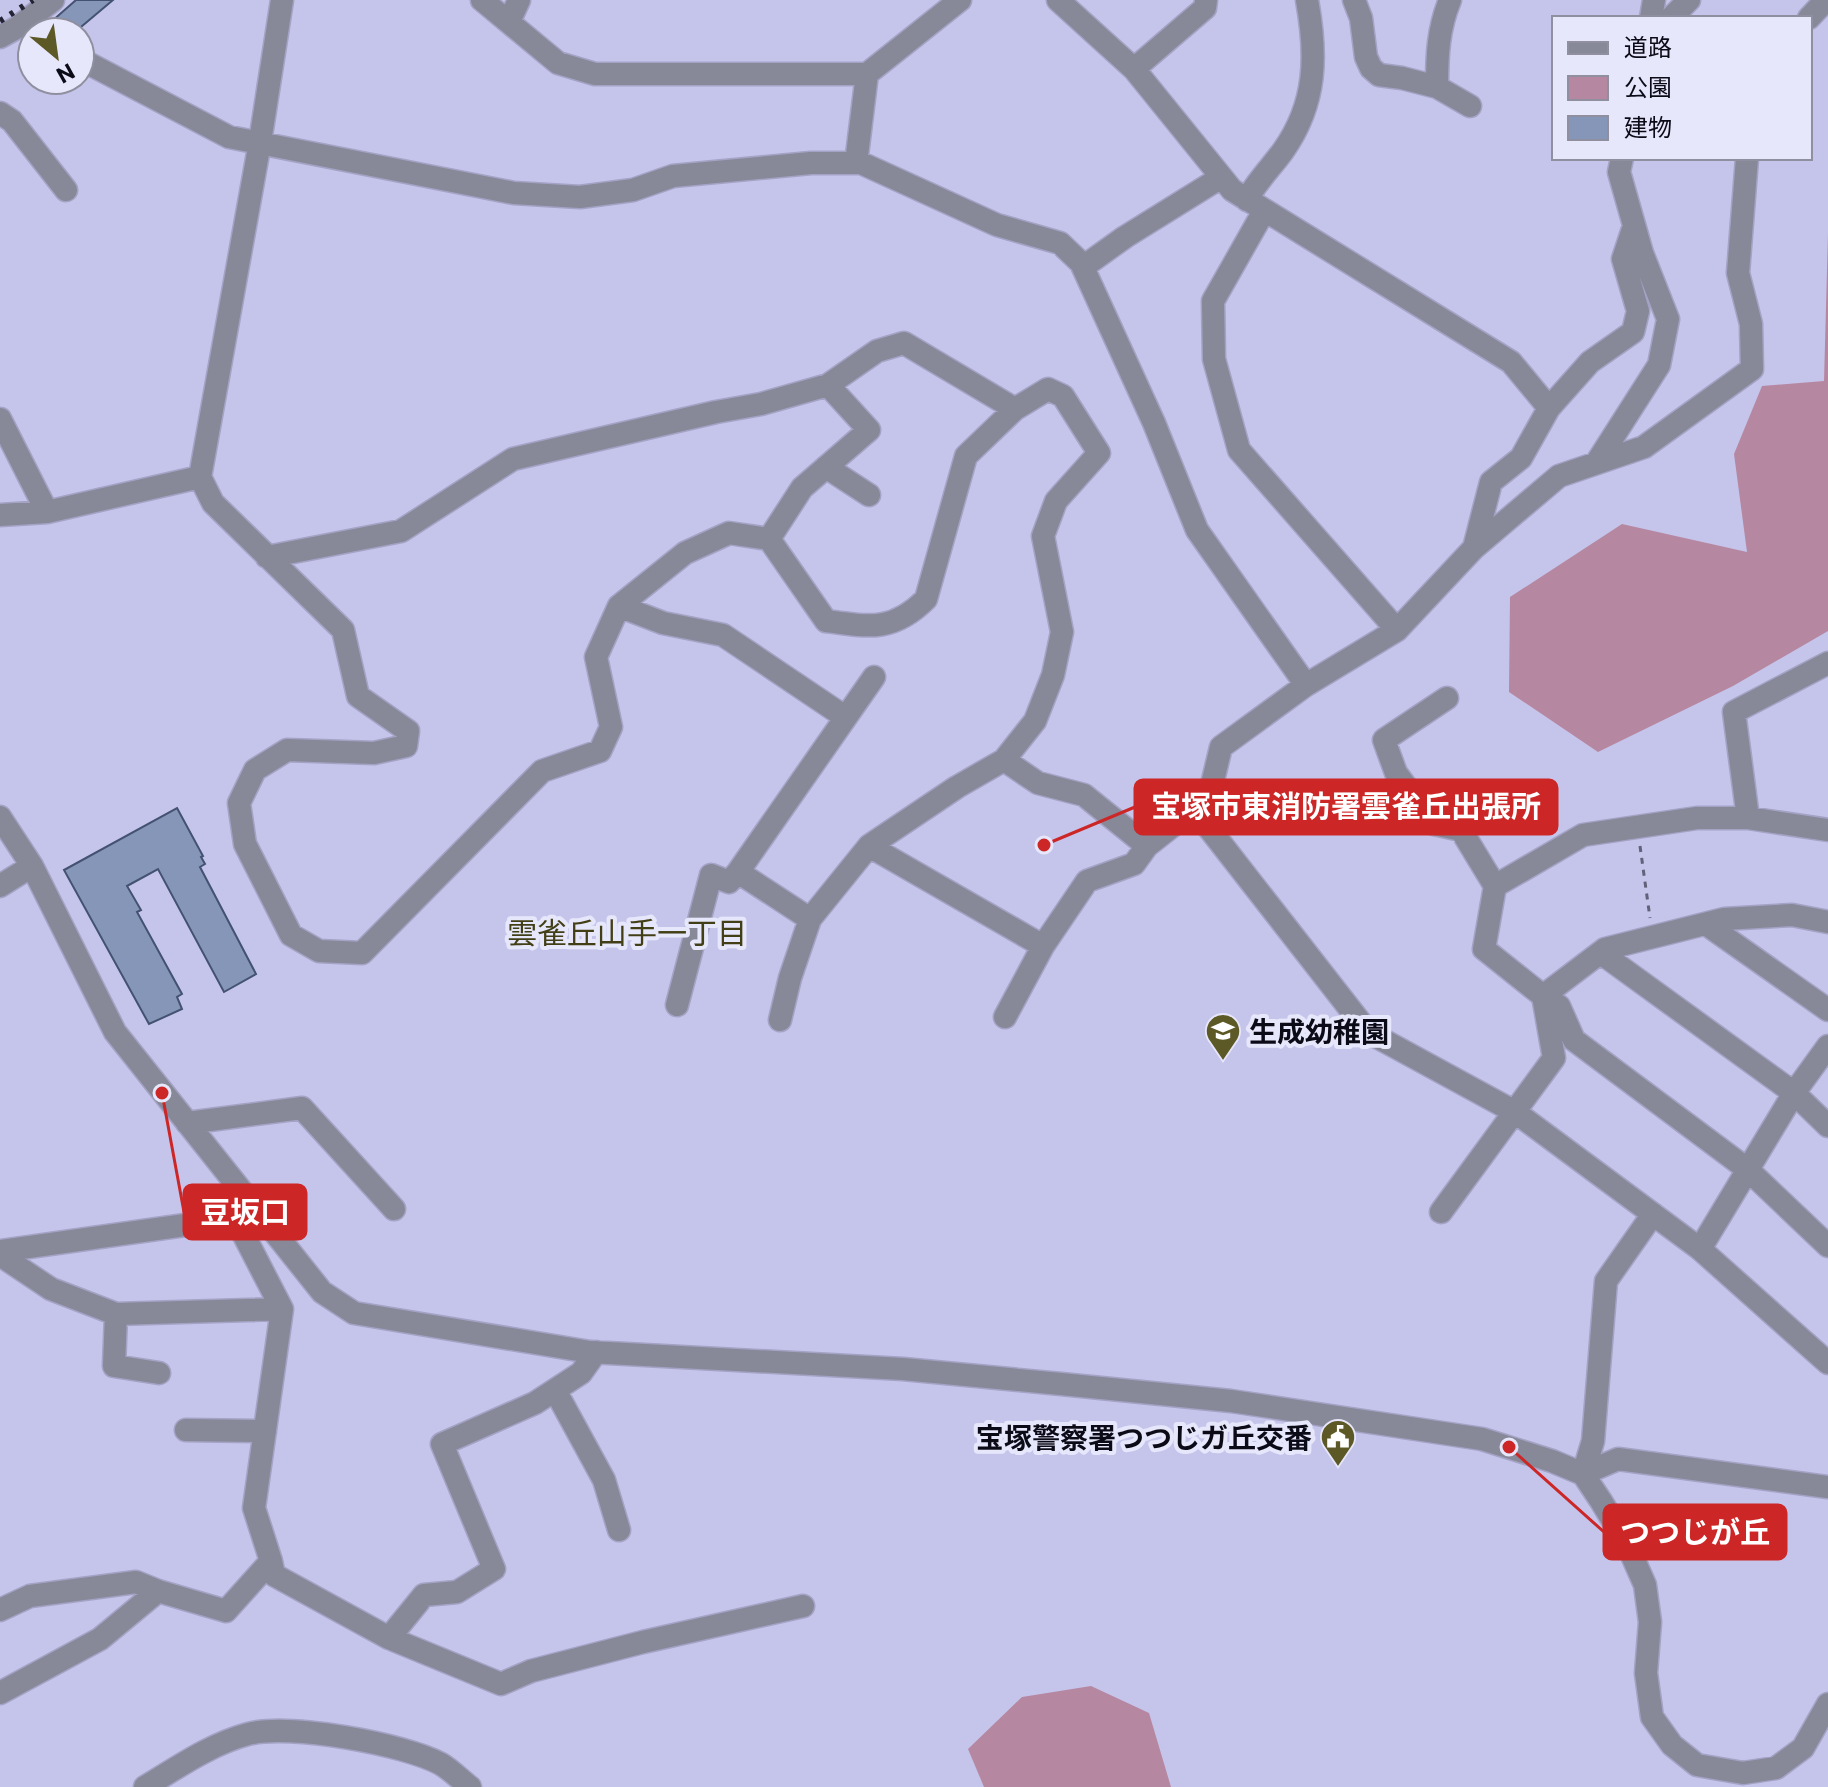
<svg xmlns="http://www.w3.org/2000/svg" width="1828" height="1787" viewBox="0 0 1828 1787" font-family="Commissioner,'Noto Sans JP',sans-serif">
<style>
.green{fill:#b687a1}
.building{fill:#8696b8;stroke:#435270;stroke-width:2}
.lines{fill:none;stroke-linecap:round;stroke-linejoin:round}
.minor-casing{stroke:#a4a3c5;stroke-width:25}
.path{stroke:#61617a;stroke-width:3;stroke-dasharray:6 6;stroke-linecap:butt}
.minor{stroke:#878898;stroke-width:22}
.rail{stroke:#242333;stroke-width:6;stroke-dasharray:4 8;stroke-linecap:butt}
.labels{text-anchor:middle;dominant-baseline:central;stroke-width:8;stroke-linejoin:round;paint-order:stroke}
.poi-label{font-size:28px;font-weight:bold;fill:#0b0a17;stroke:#e7e7fb;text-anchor:start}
.neighbourhood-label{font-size:30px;fill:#423f16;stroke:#e7e7fb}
.leader{fill:none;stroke:#cc2627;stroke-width:3}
.callout-dot{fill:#cc2627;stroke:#e7e7fb;stroke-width:3}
.callout{fill:#cc2627;stroke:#cc2627;stroke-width:3}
.callout-label{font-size:30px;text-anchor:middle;font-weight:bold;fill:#fff}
</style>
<rect width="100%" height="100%" fill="#c5c5eb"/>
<path class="green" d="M1828 233V631L1733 686 1598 752 1509 692 1510 597 1622 524 1747 552 1734 454 1762 386 1824 381Z
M1091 1686 1149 1713 1171 1787H984L968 1749 1022 1697Z"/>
<path class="building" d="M76 0H113L75 32H61L52 21Z
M177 808 203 856 201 857 205 864 200 867 256 974 224 992 158 869 127 886 141 910 137 912 182 994 177 997 182 1009 149 1024 64 870Z"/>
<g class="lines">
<defs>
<path id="minor" d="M482 0 558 63 595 74H867
M1058 0 1134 69 1232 190 1511 362 1549 408
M1354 0 1361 18 1366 57 1371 68 1379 75 1402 78 1437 87
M1450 0C1438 29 1437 56 1437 87L1470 106
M1651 18 1654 0
M1671 18 1689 0
M1809 18 1826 0
M509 22 519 0
M0 37 18 27 53 0
M80 59 229 137 514 193 580 197 633 190 673 176 811 163H861L997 225 1060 243 1081 263 1154 423 1197 530 1306 685
M1134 69 1205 8 1206 0
M0 113 12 121 66 190
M856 163 867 74 960 0
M1247 200C1252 187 1273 165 1283 151 1317 103 1317 55 1307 0
M1264 211 1213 301 1214 359 1239 450 1397 630
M1083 267 1125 237 1220 178
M828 385 877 351 904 343 1015 409 1048 389 1063 396 1099 453 1056 501 1043 536 1062 632 1053 675 1035 721 1004 760
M0 419 47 512 0 515
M1597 462 1659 365 1668 319 1642 253 1619 172 1622 158
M826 467 869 495
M47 512 200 477
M769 539 826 621C869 627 893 632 926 599L966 456 1015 409
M1474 548 1491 482 1521 458 1549 408 1590 362 1633 332 1638 311 1623 259 1634 226
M267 557 401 531 513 459 716 412 761 404 828 385 869 430 802 488 769 539 729 533 685 553 619 606 596 657 611 727 600 751 542 771 362 953 319 951 291 935 245 844 239 803 255 770 287 750 374 753 406 746 408 731 358 696 343 630 213 503 200 477 260 142 282 0
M619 606 663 623 723 635 845 717
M1194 809 1368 1032 1515 1112 1700 1249 1828 1363
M0 817 32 866 115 1032 322 1292 354 1313 590 1352 903 1369 1061 1384 1231 1401 1482 1439 1552 1461 1583 1474 1601 1501 1627 1544 1645 1585 1650 1622 1646 1673 1652 1717 1672 1745 1697 1765 1743 1773 1776 1768 1803 1748 1828 1704
M1748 818 1734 712 1828 663
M869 846 1043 946 1087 881 1134 864 1147 846
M738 872 810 919
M0 886 32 866
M1495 886 1583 835 1697 818H1748L1828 830
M1828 922 1792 915 1724 919 1605 949 1543 996 1559 1006 1574 1040 1747 1169 1828 1246
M1706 924 1828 1010
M1601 953 1794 1093 1828 1126
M677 1005 711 875 729 882 738 872 874 677
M1005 1017 1043 946
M780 1020 790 978 810 919 869 846 957 787 1004 760 1038 783 1084 795 1147 846 1209 797 1221 747 1306 685 1397 630 1474 548 1559 476 1644 447 1752 369 1751 324 1738 273 1747 158
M187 1123 302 1108 394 1209
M1441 1212 1554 1058 1543 996 1484 949 1495 886 1461 830 1434 824 1396 773 1384 740 1447 698
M1700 1249 1794 1093 1828 1046
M0 1251 235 1218 232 1204
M0 1255 51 1289 116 1314 282 1309
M116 1314 114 1366 159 1373
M555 1390 604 1480 619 1530
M186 1430 265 1431
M1583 1474 1593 1441 1606 1281 1653 1214
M1583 1474 1618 1459 1828 1487
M271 1561 274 1575 389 1638 501 1684 531 1671 643 1642 803 1606
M0 1610 30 1596 136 1582 158 1591
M389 1638 424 1595 457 1592 494 1569 442 1444 535 1403 581 1373 596 1352
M0 1693 100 1639 158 1591 226 1611 271 1561 254 1508 282 1309 235 1218
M145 1787C178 1767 211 1744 248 1734 289 1723 404 1744 441 1764 451 1770 461 1780 470 1787"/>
</defs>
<use href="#minor" class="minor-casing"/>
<path class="path" d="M1640 846 1650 918"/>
<use href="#minor" class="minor"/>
<path class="rail" d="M0 21 33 0"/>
</g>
<defs>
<symbol id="school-pin" viewBox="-11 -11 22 30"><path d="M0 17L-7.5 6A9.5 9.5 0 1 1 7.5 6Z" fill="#5d5926" stroke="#e7e7fb"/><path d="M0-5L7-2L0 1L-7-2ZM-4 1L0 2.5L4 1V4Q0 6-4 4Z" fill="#fff"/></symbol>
<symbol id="civic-pin" viewBox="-11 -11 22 30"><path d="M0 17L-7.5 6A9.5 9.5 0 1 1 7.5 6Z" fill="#5d5926" stroke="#e7e7fb"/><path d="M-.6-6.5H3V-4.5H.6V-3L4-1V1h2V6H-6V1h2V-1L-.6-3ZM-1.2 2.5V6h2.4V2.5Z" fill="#fff"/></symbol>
</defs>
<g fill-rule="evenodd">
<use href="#school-pin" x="1203" y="1011" width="40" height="54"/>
<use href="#civic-pin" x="1318" y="1417" width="40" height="54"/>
</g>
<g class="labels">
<g class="poi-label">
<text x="1249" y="1031">生成幼稚園</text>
<text x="1312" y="1437" text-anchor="end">宝塚警察署つつじガ丘交番</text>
</g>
<g class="neighbourhood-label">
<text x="627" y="931">雲雀丘山手一丁目</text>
</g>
</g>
<path class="leader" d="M1044 845L1135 807M162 1093L184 1212M1509 1447L1604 1532"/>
<g class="callout-dot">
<circle cx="1044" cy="845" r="8"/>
<circle cx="162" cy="1093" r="8"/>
<circle cx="1509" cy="1447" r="8"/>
</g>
<g class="callout">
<rect x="1135" y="780" width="422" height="54" rx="8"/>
<rect x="184" y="1185" width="122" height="54" rx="8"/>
<rect x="1604" y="1505" width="182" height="54" rx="8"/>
</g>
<g class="callout-label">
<text x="1346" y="817">宝塚市東消防署雲雀丘出張所</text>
<text x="245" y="1223">豆坂口</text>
<text x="1695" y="1543">つつじが丘</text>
</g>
<rect x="1552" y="16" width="260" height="144" fill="#e7e7fb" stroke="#8f8fa0" stroke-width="2"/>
<rect x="1568" y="42" width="40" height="12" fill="#878898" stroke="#8f8fa0" stroke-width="2"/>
<text x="1624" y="56" font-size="24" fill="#0b0a17">道路</text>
<rect x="1568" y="76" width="40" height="24" fill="#b687a1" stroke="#8f8fa0" stroke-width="2"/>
<text x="1624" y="96" font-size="24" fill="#0b0a17">公園</text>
<rect x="1568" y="116" width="40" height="24" fill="#8696b8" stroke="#8f8fa0" stroke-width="2"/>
<text x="1624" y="136" font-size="24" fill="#0b0a17">建物</text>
<g transform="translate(56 56) rotate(151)"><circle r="38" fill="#e7e7fb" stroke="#8f8fa0" stroke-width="2"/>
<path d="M0-6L14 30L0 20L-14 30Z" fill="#5d5926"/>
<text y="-12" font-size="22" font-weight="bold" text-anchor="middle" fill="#0b0a17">N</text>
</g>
</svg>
